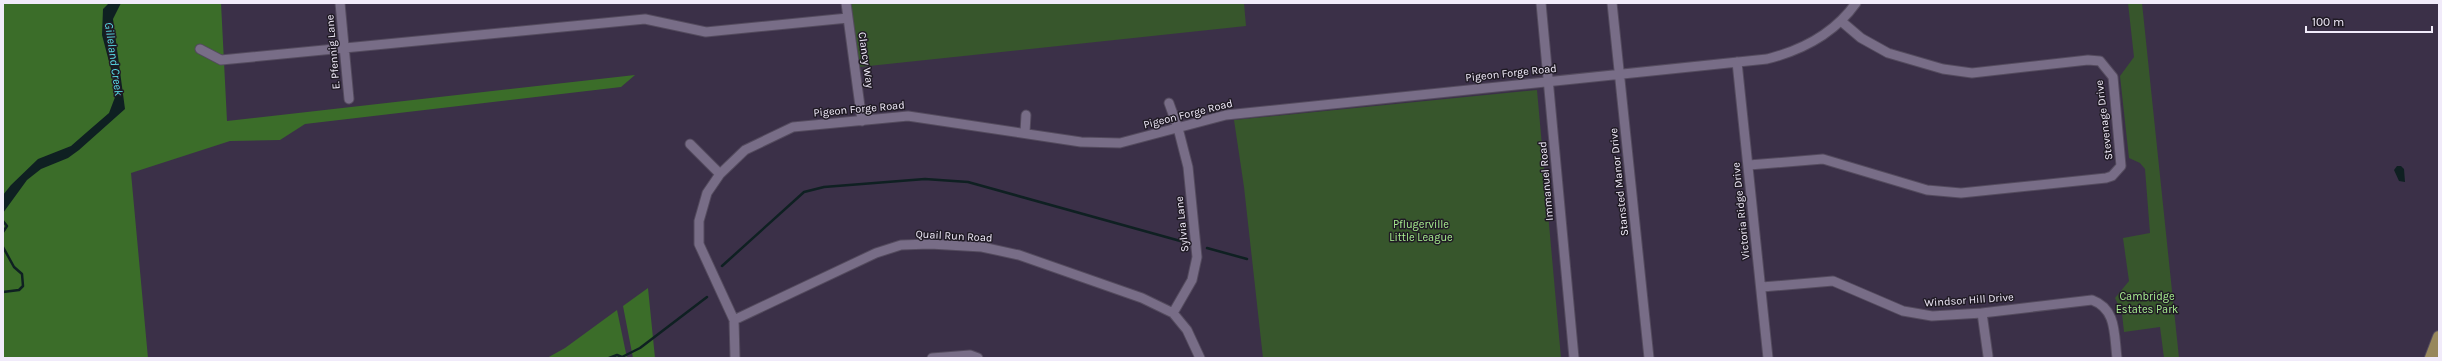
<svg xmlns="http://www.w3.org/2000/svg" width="2442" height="361" viewBox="0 0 2442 361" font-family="Karla,sans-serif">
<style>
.green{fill:#37562c}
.forest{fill:#3b6d29}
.water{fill:#0f2022}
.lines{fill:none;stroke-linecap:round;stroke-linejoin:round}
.stream{stroke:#0f2022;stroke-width:2.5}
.minor-casing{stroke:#544b5e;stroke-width:11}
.major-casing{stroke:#544b5e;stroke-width:14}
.minor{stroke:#786d87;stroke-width:9}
.major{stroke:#97875b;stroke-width:12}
.labels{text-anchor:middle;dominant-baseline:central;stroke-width:3;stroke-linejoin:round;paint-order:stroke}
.street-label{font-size:11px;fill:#f1ebfa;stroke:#201b25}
.park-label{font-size:11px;fill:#a8ef90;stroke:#201b25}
.water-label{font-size:12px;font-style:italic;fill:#58dce6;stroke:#201b25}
</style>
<rect width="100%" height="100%" fill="#3b3048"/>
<path class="green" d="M846 3H1244L1246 26 850 68Z
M2128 3H2142L2179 358H2164L2160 327 2124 332 2122 313 2115 298 2129 281 2123 238 2150 233 2145 169 2140 163 2129 158 2120 76 2134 57Z
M1537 90 1561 358H1263L1244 187 1234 120Z"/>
<path class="forest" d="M3 3H221L227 121 635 75 621 87 305 124 280 140 230 141 131 173 148 358H3Z
M648 288 655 358H633L623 306Z
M617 310 627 358H547L565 348Z"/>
<path class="water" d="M109 3H121L113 19 125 109 79 150 68 158 41 169 27 180 3 213V195L11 185 38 159 71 146 87 132 109 113 117 92 102 35 103 9Z
M2397 166H2401L2404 169 2405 182 2399 181 2394 170Z"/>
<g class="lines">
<path class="stream" d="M3 221 7 226 3 232
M3 247 14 267 22 274 23 286 19 290 3 292
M1207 248 1247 259
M722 266 804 192 824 187 925 179 968 182 1184 242
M609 358 617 355 622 357 640 348 707 297"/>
<defs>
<path id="minor" d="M340 3 349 99
M846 3 862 121
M1541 3 1574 358
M1612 3 1649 358
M200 49 221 60 645 19 706 32 848 18
M1737 62 1768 358
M1169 103 1178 128 1188 167 1197 257 1192 280 1173 313
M1025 132 1026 115
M690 144 720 174
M1749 165 1823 159 1927 190 1961 193 2106 178 2112 176 2121 166 2113 77 2100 61 2088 60 1972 73 1943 69 1888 53 1861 38 1841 21
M1762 287 1833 281 1903 311 1932 316 1982 313 2092 300C2117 309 2114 335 2117 358
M1982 313 1988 356
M734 320 876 253 901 245 930 244 982 247 1019 255 1142 298 1173 313 1187 330 1200 358
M735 358 734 320 699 244V221L707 193 720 174 745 150 793 127 908 116 1081 142 1120 143 1226 115 1767 59C1803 50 1834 34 1856 3
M932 358 970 355 978 358"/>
<path id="major" d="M2431 358 2439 337"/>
</defs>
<use href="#minor" class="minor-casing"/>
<use href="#major" class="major-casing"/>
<use href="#minor" class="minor"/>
<use href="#major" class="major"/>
</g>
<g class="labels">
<g class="street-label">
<text transform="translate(333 52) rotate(-95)">E. Pfennig Lane</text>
<text transform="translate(866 60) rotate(82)">Clancy Way</text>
<text transform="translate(1511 73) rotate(-6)">Pigeon Forge Road</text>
<text transform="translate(859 109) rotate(-5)">Pigeon Forge Road</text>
<text transform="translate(1188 114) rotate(-14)">Pigeon Forge Road</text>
<text transform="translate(2104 120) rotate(-97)">Stevenage Drive</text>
<text transform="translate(1546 181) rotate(-95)">Immanuel Road</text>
<text transform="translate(1619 182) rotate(-96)">Stansted Manor Drive</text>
<text transform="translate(1741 211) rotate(-96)">Victoria Ridge Drive</text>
<text transform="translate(1182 224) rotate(-96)">Sylvia Lane</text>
<text transform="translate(954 236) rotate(3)">Quail Run Road</text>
<text transform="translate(1969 300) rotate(-4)">Windsor Hill Drive</text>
</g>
<g class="park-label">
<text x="1421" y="224">Pflugerville<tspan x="1421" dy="13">Little League</tspan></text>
<text x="2147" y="296">Cambridge<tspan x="2147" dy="13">Estates Park</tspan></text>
</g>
<g class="water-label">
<text transform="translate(114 59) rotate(82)">Gilleland Creek</text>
</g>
</g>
<rect width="2442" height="361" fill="none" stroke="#f1ebfa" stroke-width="8"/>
<path d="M2306 26v6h126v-6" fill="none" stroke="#f1ebfa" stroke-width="2"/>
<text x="2312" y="26" font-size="12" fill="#f1ebfa" stroke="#201b25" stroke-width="3" paint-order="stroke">100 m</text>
</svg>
